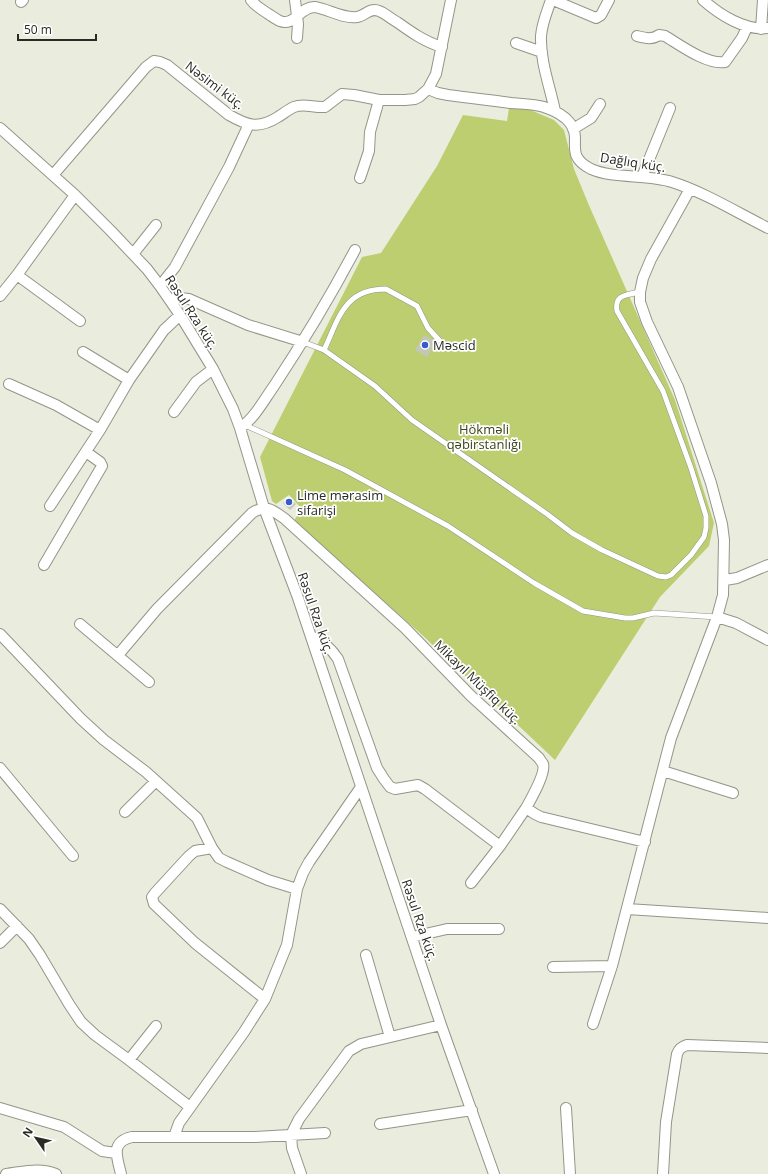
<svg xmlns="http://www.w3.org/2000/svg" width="768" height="1174" viewBox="0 0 768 1174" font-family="'Open Sans',sans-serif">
  <rect width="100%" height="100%" fill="#eaedde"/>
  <path fill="#bdce70" d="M509 108 528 109 554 120 564 130 574 169 588 203 675 400 714 523 709 546 660 597 555 760 421 634 294 521 301 508 289 495 276 504 272 501 260 457 362 257 381 253 437 166 463 115 507 121Z"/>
  <path fill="#c3c7b8" d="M424 335 436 342 427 357 415 350Z
    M289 497 296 504 290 510 283 503Z"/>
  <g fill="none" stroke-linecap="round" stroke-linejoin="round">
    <g stroke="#929687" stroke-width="6">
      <path id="service" d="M303 342 324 350 375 386 412 420 547 514 572 533 602 550 658 576 666 577 671 575 691 555 704 537 706 528V516L691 468 663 391 617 311C614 294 628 295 640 292
        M324 350C339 318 344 289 386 289L417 306 428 328 439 340
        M245 425 345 470 448 526 534 583 583 611 625 618H633L654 613 717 617"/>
    </g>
    <g stroke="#929687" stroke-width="12">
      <path id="minor" d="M251 0C256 7 263 10 270 15 273 17 277 20 280 21 294 27 301 6 315 7 328 9 343 19 357 17 365 16 370 7 379 11 385 13 391 19 397 22 411 32 425 42 442 47
        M295 0 298 24 297 38
        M551 0C547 12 542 23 541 36 540 61 550 87 555 111
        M553 0 596 18 601 15 609 0
        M703 0C720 15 745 31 768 28
        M21 2 23 0
        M761 29 763 0
        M637 36C645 38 652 40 659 35L665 36C680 45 707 65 725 62L742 38 747 27
        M516 43 542 52
        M428 89 438 93 448 95C469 98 490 100 511 103 522 104 534 104 544 107 553 110 564 115 570 123 583 140 563 155 591 169 613 179 648 174 672 182 704 192 738 213 768 228
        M0 128 75 195 111 231 147 269 160 286 180 315 213 369 233 409 240 428 264 508 297 595 441 1025 494 1174
        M573 129 591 118 600 104
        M53 175 146 67 154 61 160 62 167 65 229 115C248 126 259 129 278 117 283 114 289 109 294 107 304 103 314 108 325 107L342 94 354 95 379 100H405L415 99 419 97 428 89 436 74 451 0
        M642 177 670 108
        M360 178 369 151 370 132 379 100
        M133 254 156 225
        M17 275 80 321
        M160 286 175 267 229 167 249 124
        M0 296 17 275 75 195
        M170 300 179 298 189 299 248 325 303 342
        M83 352 129 380
        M9 384 56 405 100 430
        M174 412 196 382 213 369
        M240 428C254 419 264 400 274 386 303 342 330 297 355 250
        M50 506 100 430 129 380 164 330 180 315
        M44 565 102 466 100 462 86 452
        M725 580 737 578 768 565
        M717 617 736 623 768 640
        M80 624 149 682
        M0 634 81 719 104 740 146 772 197 818 212 848 219 858 227 862 268 880 297 889
        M311 636C323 641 331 648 338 659L377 768 384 779 390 787 395 789 418 785 425 789 500 846
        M118 655 157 609 252 513C266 504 273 510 285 519L405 628 471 696 539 758C540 760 542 762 543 764 546 773 531 799 526 808L535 814 541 817 645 842
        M0 768 73 856
        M663 771 733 793
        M125 812 156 781
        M212 848 195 851 189 856 155 893 152 897 154 904 195 943 265 999
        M471 883 500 846 526 808
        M0 909 29 939 40 955 69 1004 81 1022 95 1035 129 1060 190 1107
        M627 909 768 918
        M412 937 447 929H499
        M0 943 17 926
        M366 955 390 1037
        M553 967 612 966
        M593 1024 612 966 671 738 717 617 723 595 724 540 722 524 711 483 678 387 647 322 640 302V292L643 278 651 259 690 189
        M129 1060 156 1026
        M0 1108 64 1127 102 1151 116 1153
        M566 1108 570 1174
        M380 1124 472 1110
        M174 1137 179 1123 244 1032 265 999 287 945 297 889 303 873 309 862 361 787
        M6 1174C23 1172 40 1167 56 1174
        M121 1174C117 1157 110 1142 132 1137H255L325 1133
        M301 1174 292 1148 291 1135 299 1119 349 1051 361 1044 441 1025
        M663 1174 666 1122 677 1054C679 1049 681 1047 687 1045L768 1048"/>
    </g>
    <use href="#service" stroke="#fff" stroke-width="5"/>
    <use href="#minor" stroke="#fff" stroke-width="10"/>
  </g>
  <g fill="#395acc" stroke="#fff" stroke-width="1.5">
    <circle cx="425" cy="345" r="4"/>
    <circle cx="289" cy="502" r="4"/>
  </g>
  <g text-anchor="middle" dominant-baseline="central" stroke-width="3.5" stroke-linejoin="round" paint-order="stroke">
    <g font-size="13" fill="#282a24" stroke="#fff">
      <text transform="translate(215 85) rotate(37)">Nəsimi küç.</text>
      <text transform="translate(633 162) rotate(9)">Dağlıq küç.</text>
      <text transform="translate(192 312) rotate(57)">Rəsul Rza küç.</text>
      <text transform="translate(316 613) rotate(71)">Rəsul Rza küç.</text>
      <text transform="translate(478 682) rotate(44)">Mikayıl Müşfiq küç.</text>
      <text transform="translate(420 920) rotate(71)">Rəsul Rza küç.</text>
    </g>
    <g font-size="13" fill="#282a24" stroke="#fff" text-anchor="start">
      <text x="433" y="345">Məscid</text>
      <text x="297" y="495">Lime mərasim<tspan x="297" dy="15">sifarişi</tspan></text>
    </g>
    <g font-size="13" fill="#3c431a" stroke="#fff">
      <text x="484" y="429">Hökməli<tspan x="484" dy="15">qəbirstanlığı</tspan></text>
    </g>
  </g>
  <g transform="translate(36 1138) rotate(304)" stroke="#ffffff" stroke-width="3" paint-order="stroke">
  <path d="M0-3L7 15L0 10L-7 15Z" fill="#282a24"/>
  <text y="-6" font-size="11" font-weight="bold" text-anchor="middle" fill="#282a24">N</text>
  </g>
  <path d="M18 34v6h78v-6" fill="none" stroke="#282a24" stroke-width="2"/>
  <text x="24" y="34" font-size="12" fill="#282a24" stroke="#ffffff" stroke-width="3" paint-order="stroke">50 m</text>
</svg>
